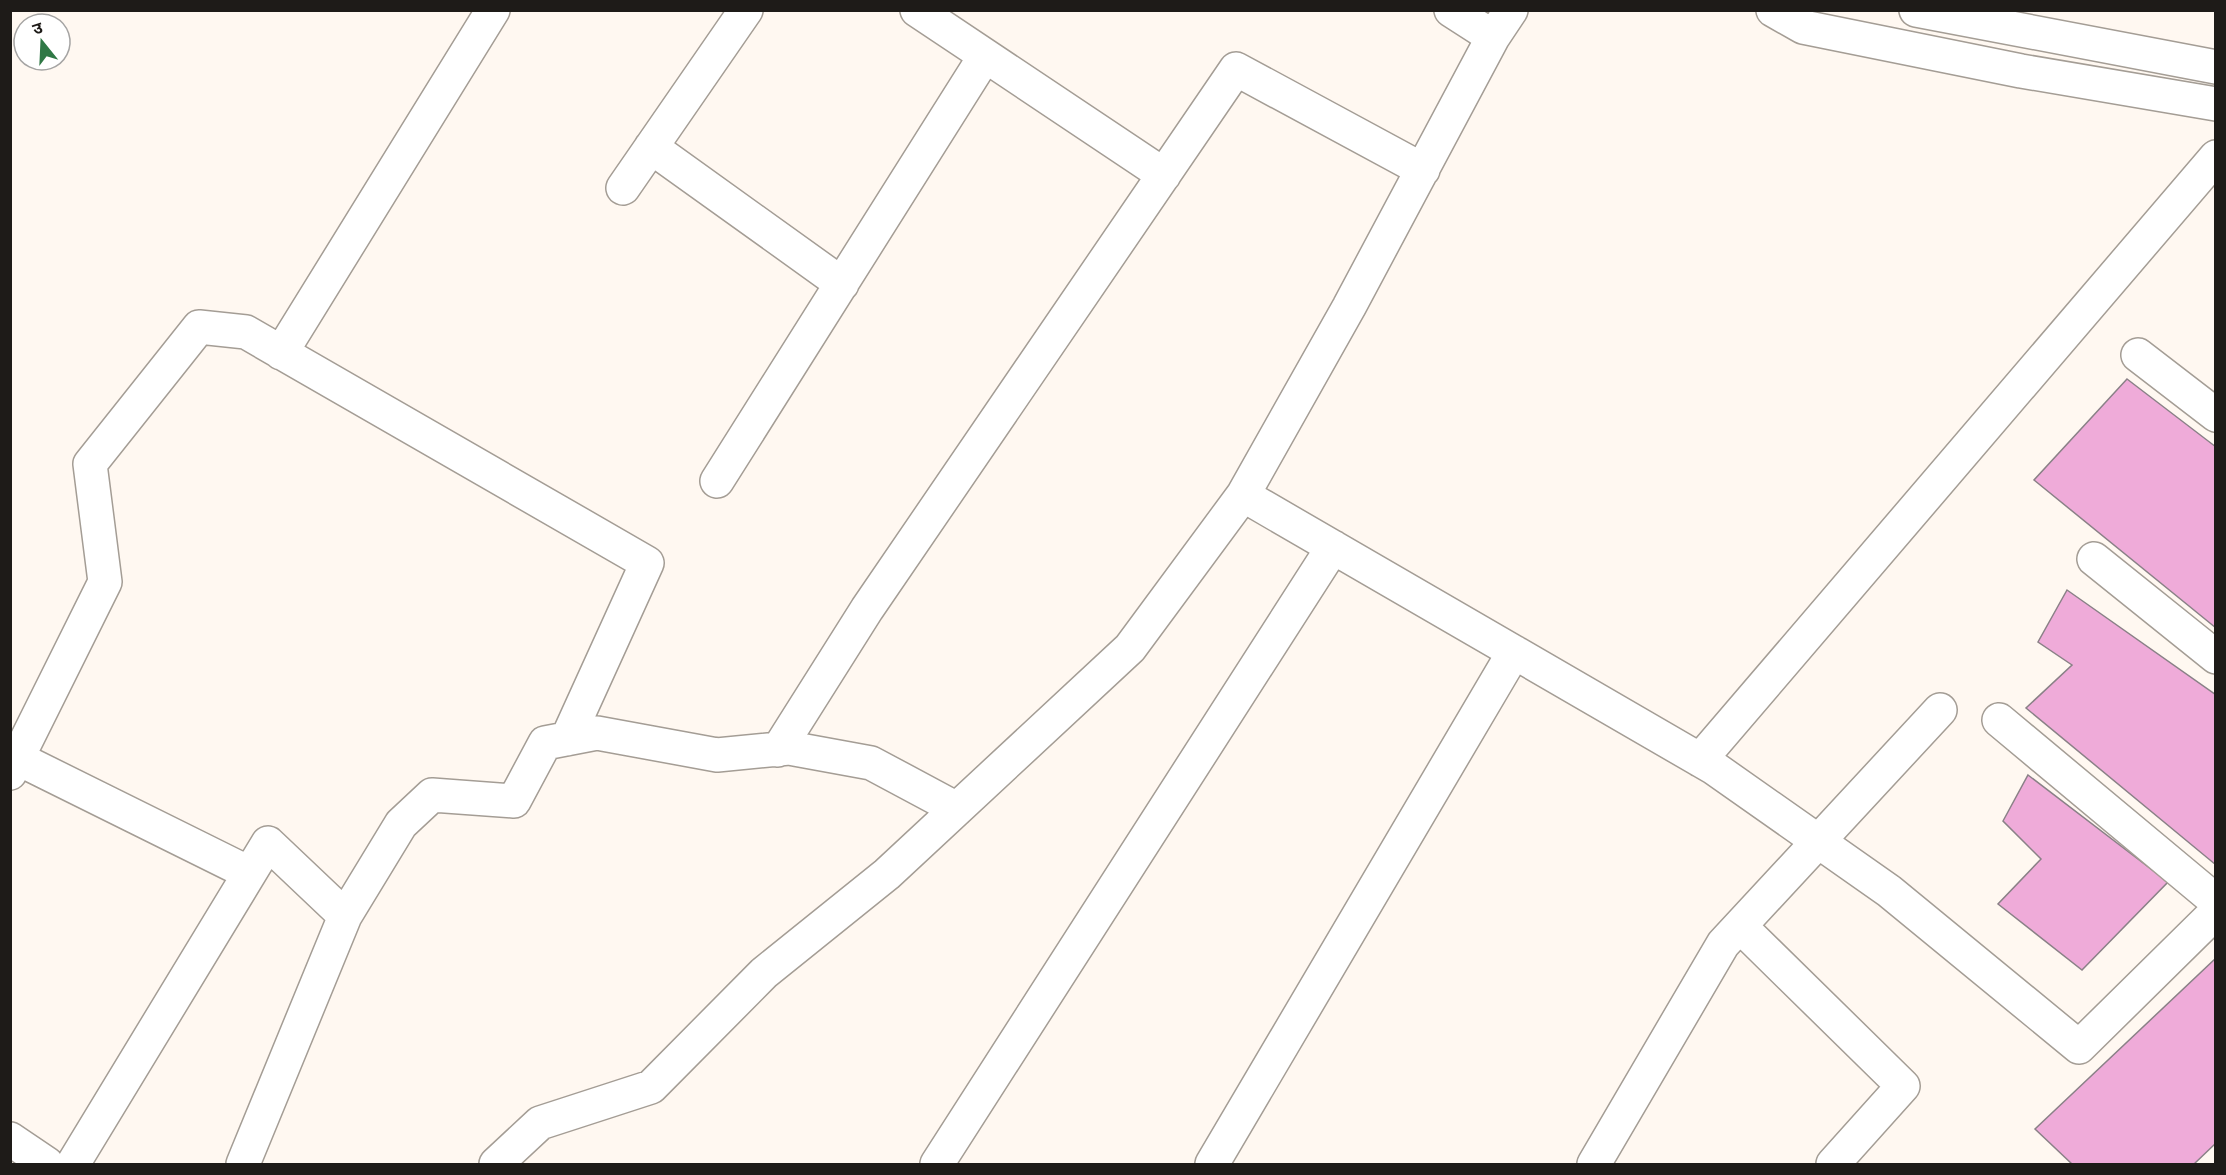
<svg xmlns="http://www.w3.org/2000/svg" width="2226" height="1175" viewBox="0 0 2226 1175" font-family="Raleway,'Noto Sans Devanagari',sans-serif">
  <rect width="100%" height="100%" fill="#fff8f1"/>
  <path fill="#efabd9" stroke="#8a8187" stroke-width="1.5" d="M2127 379 2216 447V628L2034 480Z
    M2067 590 2216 695V865L2026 708 2072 665 2038 642Z
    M2028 775 2168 882 2082 970 1998 904 2041 859 2003 821Z
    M2216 958V1143L2194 1164H2072L2035 1129Z"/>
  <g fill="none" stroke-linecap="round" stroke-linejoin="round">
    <g stroke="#a49d95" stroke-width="36">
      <path id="minor" d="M917 10 1164 175
        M1451 10 1493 37
        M1773 10 1803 27 2021 71 2216 104
        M1916 10 2216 67
        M651 147 842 284
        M623 188 746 10
        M281 353 493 10
        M2138 355 2216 415
        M717 481 985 56
        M1243 495 1714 768 1889 891 2079 1047 2216 912
        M2094 559 2216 657
        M1999 720 2216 901
        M778 750 867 609 1236 69 1423 170
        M19 759 249 873
        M1700 760 2216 157
        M10 773 105 582 90 464 199 327 246 332 647 563 567 739
        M1740 926 1903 1086 1833 1164
        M10 1139 47 1164
        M73 1164 268 843 345 916
        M243 1164 345 916 401 824 432 795 514 801 545 743 597 733 717 755 789 748 871 763 957 809
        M496 1164 540 1123 651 1087 764 973 887 874 1130 648 1243 495 1349 307 1493 37 1511 10
        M937 1164 1333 547
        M1212 1164 1514 652
        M1594 1164 1723 944 1940 710"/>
    </g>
    <use href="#minor" stroke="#fff" stroke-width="33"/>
  </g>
  <rect width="2226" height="1175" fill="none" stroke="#1e1b18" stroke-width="24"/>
  <g transform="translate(42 42) rotate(342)"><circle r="28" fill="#ffffff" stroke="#a5a4a3" stroke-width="1.5"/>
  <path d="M0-4.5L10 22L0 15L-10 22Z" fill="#2f7845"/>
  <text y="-9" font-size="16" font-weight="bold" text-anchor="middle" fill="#1e1b18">उ</text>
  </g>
</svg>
